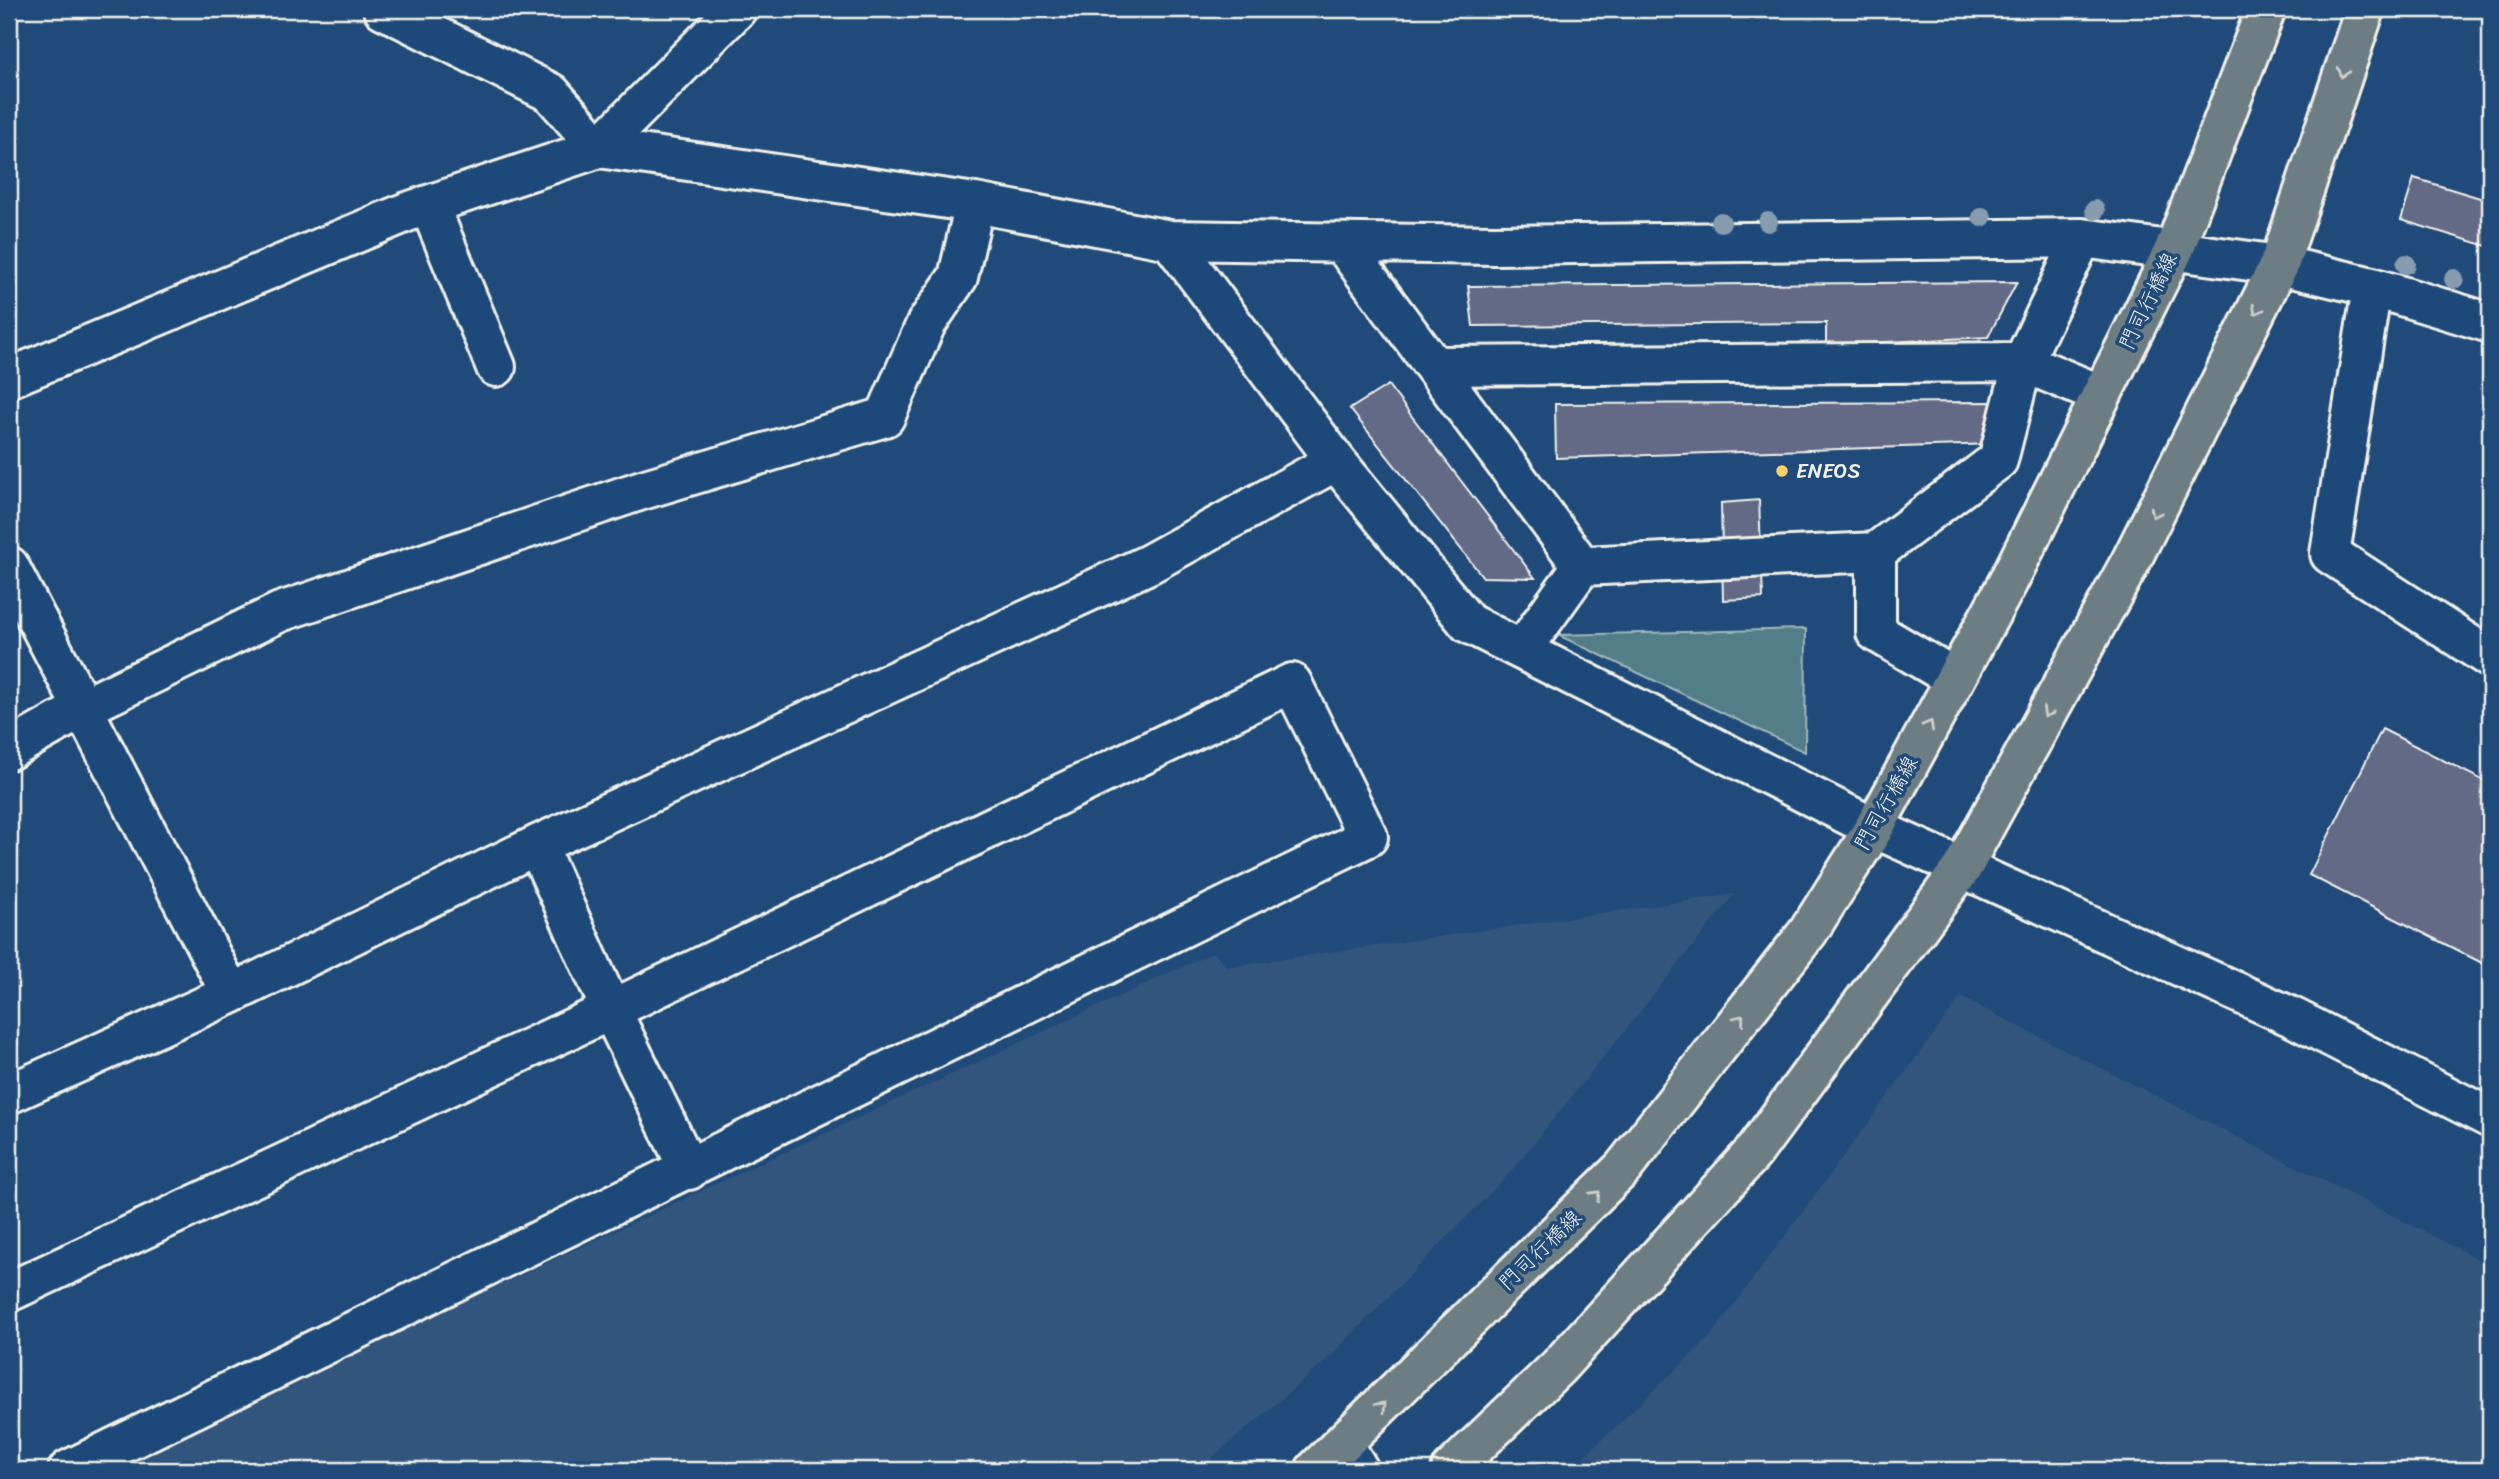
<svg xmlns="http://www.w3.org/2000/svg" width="2499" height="1479" viewBox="0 0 2499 1479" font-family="Sriracha,'Klee One',sans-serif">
  <rect width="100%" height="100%" fill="#1f4a7a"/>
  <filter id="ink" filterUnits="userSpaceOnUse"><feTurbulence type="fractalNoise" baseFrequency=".0143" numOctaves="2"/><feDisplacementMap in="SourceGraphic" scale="14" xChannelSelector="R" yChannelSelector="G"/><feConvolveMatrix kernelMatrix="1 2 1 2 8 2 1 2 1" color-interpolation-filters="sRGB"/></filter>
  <g filter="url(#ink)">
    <path fill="#33547e" d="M1735 894 1510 1173 1326 1361 1198 1470H103L1214 952 1227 967Z
      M1961 997 2490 1265V1470H1570L1710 1337Z"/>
    <path fill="#517e87" stroke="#a2b8b8" stroke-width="2" d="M1806 629 1805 752 1558 635Z"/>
    <path fill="#636b86" stroke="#f4f1e8" stroke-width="2" d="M2414 178 2490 201V247L2401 220Z
      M2017 282 1988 337 1826 345V323L1473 326 1468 286Z
      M1388 385 1535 578 1483 577 1350 409Z
      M1993 402 1994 444 1556 458 1555 404Z
      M1759 500 1763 598 1723 600 1721 503Z
      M2382 729 2490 784V967L2309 875Z"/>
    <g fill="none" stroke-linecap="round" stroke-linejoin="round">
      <g stroke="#f4f1e8" stroke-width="44">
        <path id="minor" d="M383 9 551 93 599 148 737 9
          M429 205 496 367
          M1170 240 1336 461 1468 623 1874 828 2294 1018 2490 1118
          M1342 243 1582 566 1876 552V632L1955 679
          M2372 287 2330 554 2490 658
          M1434 366 2023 362 2101 395
          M9 378 407 212 599 148 975 203 1170 240 1495 245 2082 238 2279 265 2372 287 2490 323
          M1876 552 1998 460 2023 362 2082 238
          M9 566 231 994
          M1522 650 1582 566
          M9 750 83 708 280 612 642 490 885 417 926 324 958 277 975 203
          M537 845 611 1010 689 1170
          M9 1094 231 994 537 845 1149 564 1336 461
          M9 1292 611 1010 1292 683 1368 837 68 1470
          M1344 1445 1359 1470"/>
      </g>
      <g stroke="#f4f1e8" stroke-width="44">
        <path id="major" d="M1315 1470 1623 1168 1808 932 1874 828 2008 582 2174 250 2266 9
          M1451 1470 1558 1367 1753 1153 1962 868 2131 561 2279 265 2365 9"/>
      </g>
      <use href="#minor" stroke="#1f4a7a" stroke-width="38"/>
      <use href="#major" stroke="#6d7d84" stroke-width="38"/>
    </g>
    <g fill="#879cae">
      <circle cx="2095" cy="210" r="10"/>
      <circle cx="1982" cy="217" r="10"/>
      <circle cx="1721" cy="222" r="10"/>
      <circle cx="1768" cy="222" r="10"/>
      <circle cx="2406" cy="264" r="10"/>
      <circle cx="2454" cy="279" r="10"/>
    </g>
    <defs><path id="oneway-chevron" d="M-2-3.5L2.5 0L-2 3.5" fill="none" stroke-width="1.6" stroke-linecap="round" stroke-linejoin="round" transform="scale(1.75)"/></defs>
    <g stroke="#ccceca">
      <use href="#oneway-chevron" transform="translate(2343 73) rotate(109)"/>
      <use href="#oneway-chevron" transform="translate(2257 310) rotate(117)"/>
      <use href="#oneway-chevron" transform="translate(2155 513) rotate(117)"/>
      <use href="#oneway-chevron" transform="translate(2047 713) rotate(119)"/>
      <use href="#oneway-chevron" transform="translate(1929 725) rotate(-61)"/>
      <use href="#oneway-chevron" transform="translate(1740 1019) rotate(-52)"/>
      <use href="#oneway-chevron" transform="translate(1596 1195) rotate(-44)"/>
      <use href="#oneway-chevron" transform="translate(1382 1406) rotate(-46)"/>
    </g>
  </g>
  <circle fill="#ffd166" stroke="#1f4a7a" stroke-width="2.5" cx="1782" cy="471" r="7"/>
  <g text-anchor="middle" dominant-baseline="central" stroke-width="7" stroke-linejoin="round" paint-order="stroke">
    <g font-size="21" fill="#f4f1e8" stroke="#1f4a7a">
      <text transform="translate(2148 301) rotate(-64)">門司行橋線</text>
      <text transform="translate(1886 803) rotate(-60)">門司行橋線</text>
      <text transform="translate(1540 1250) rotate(-44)">門司行橋線</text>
    </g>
    <g font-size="21" fill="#f4f1e8" stroke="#1f4a7a" text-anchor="start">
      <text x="1796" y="471">ENEOS</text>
    </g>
  </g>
  <rect width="2499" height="1479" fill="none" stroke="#1f4a7a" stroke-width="35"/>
  <rect x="18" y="18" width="2464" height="1444" fill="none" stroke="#f4f1e8" stroke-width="2.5" filter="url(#ink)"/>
</svg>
